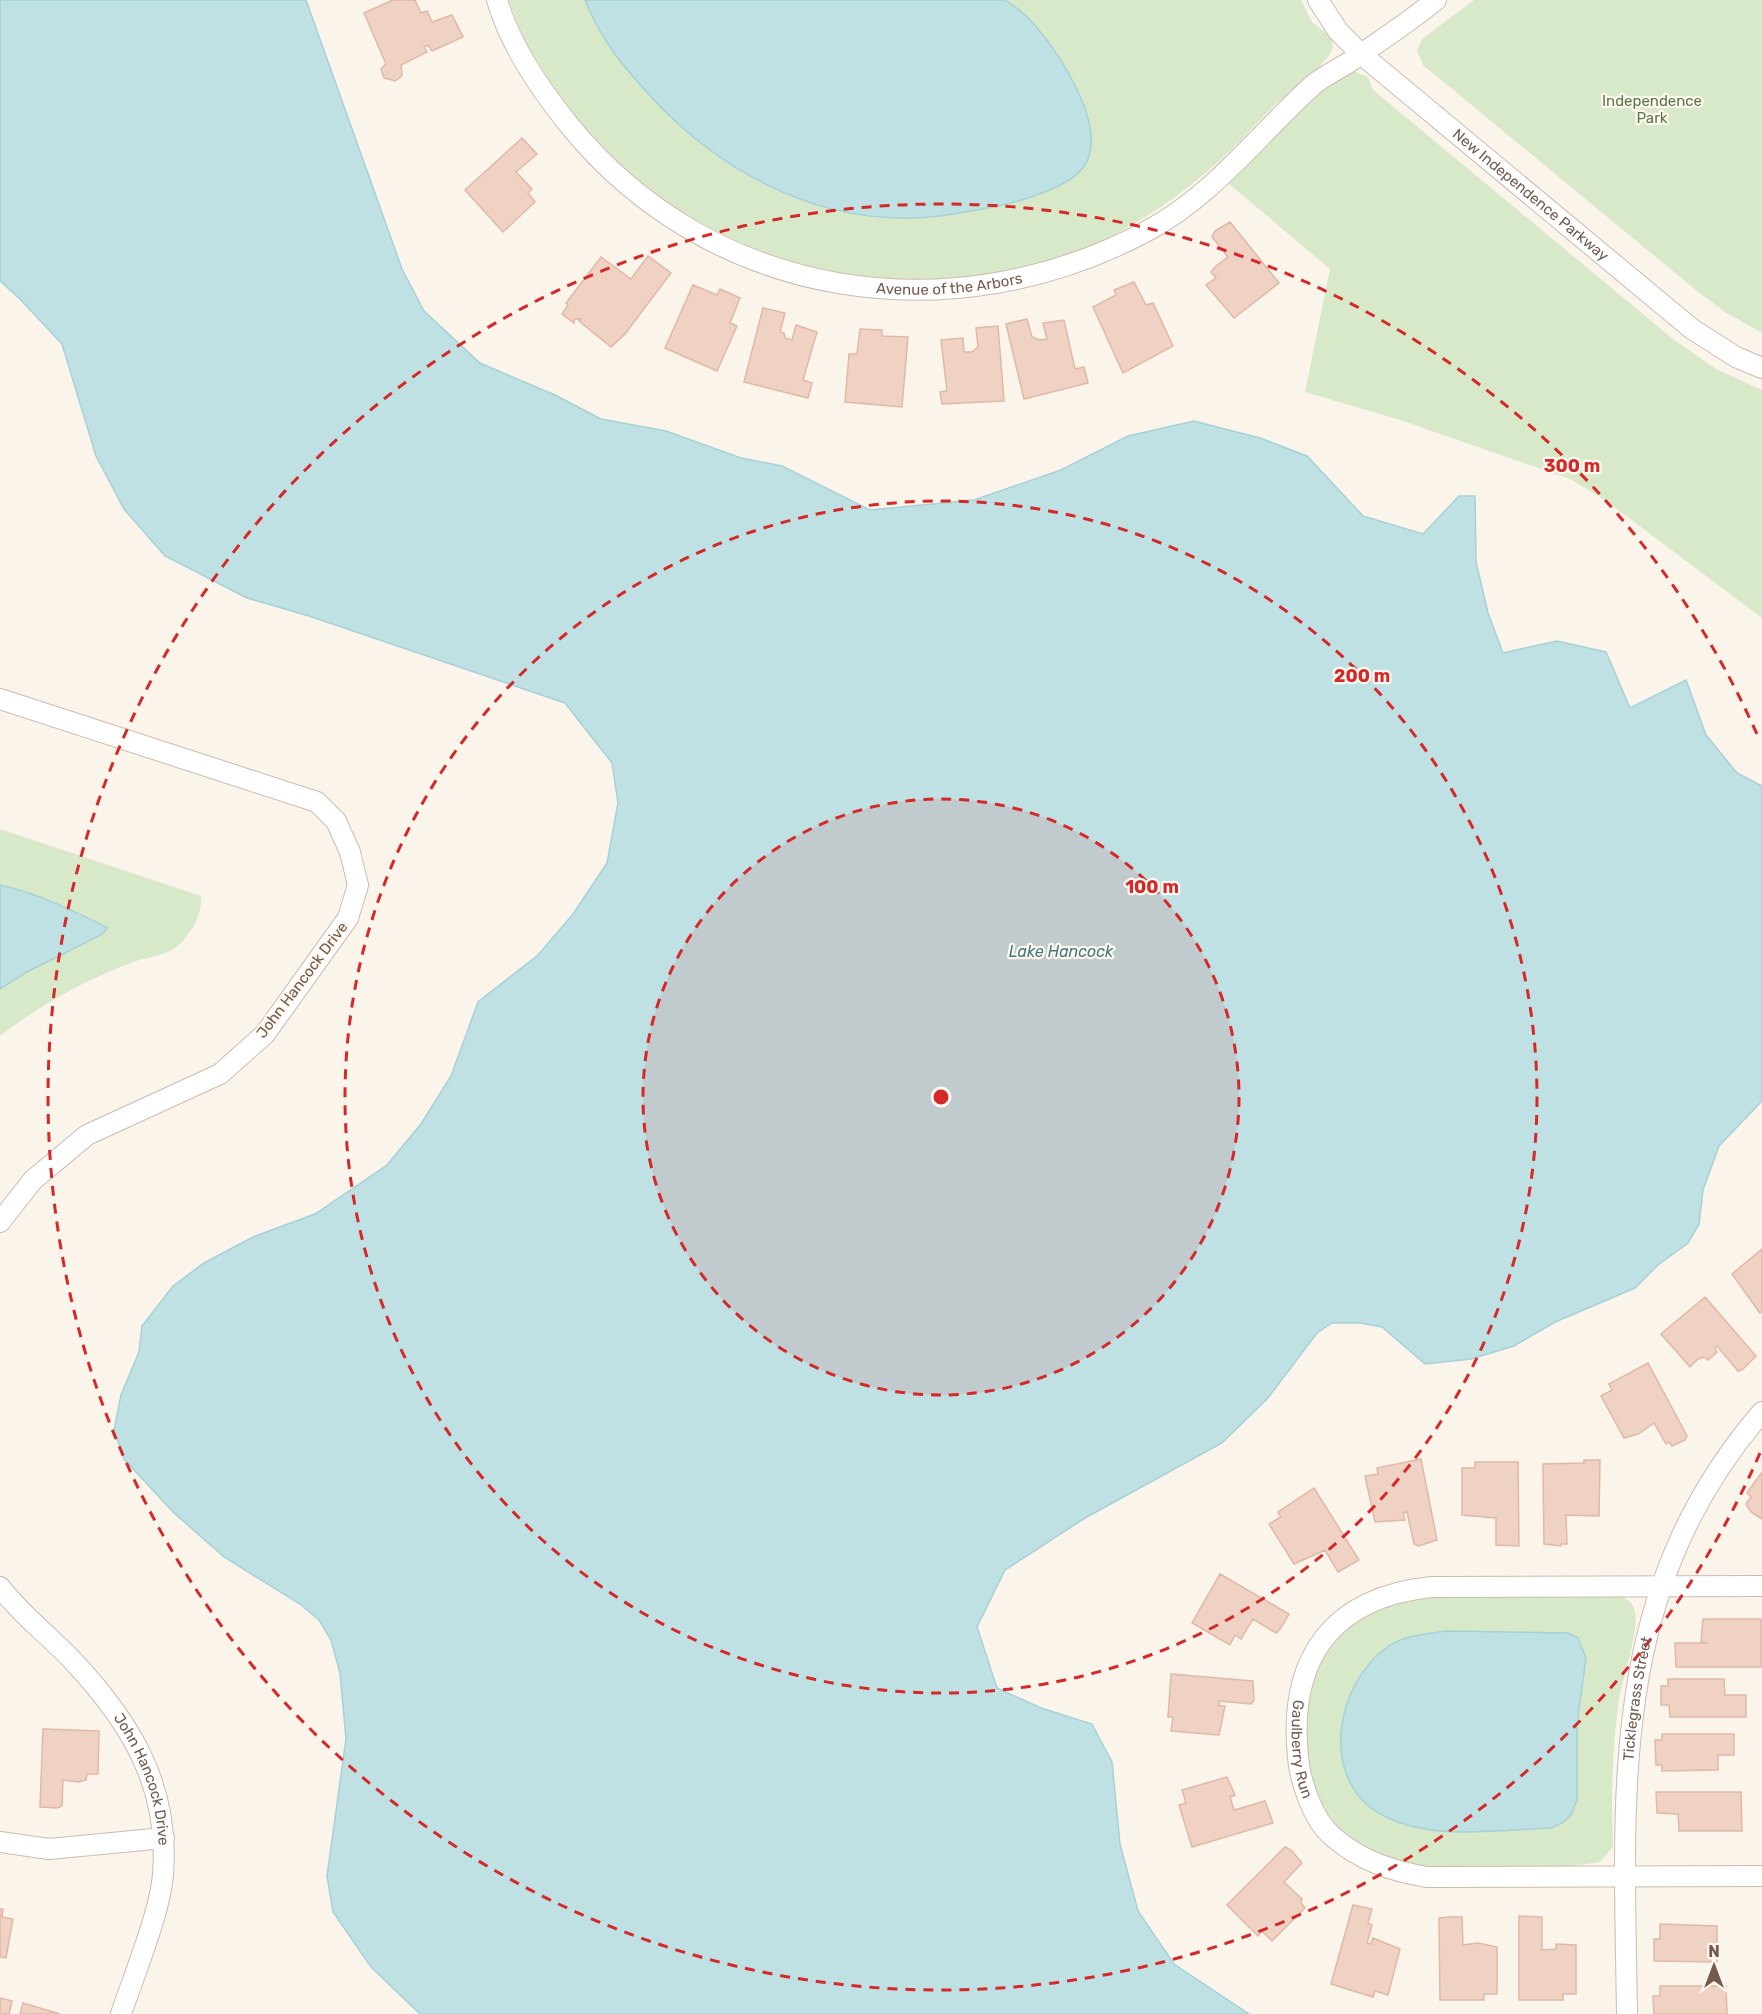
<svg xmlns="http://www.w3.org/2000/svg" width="1762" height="2014" viewBox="0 0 1762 2014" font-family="Rubik,sans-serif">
  <rect width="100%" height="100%" fill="#fbf4ea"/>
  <path fill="#d8e9c9" d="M509 0H1301L1312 22 1330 36C1331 39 1333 43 1333 46 1332 62 1284 96 1272 108 1258 121 1246 136 1232 149 1186 193 1132 231 1072 253 893 318 695 264 576 116 549 82 522 42 509 0Z
    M1474 0H1762V333L1725 312 1697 291 1423 65 1417 51 1422 39Z
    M1353 71 1368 77 1373 90 1384 99 1673 339 1716 369 1762 390V618L1605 500 1570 479 1400 420 1305 392 1330 269 1228 183 1310 100Z
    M0 829 201 896C203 915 188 940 172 950 159 957 141 958 128 964 81 982 39 1006 0 1036Z
    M1616 1594C1624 1597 1634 1602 1635 1612 1639 1632 1623 1676 1619 1699 1612 1748 1611 1797 1613 1847L1600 1862 1574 1866C1519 1865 1434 1875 1384 1858 1309 1832 1289 1741 1315 1675 1318 1667 1321 1657 1326 1650 1345 1622 1373 1609 1403 1597Z"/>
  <path fill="#bfe1e4" stroke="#a6d1d6" stroke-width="1.5" d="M0 0H306L402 269 424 311 480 363 555 395 601 419 666 431 741 458 782 466 870 510 974 500 1061 470 1128 436 1194 421 1260 438 1307 456 1363 516 1423 534 1459 496H1475L1476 562 1488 613 1503 653 1557 641 1606 652 1630 708 1686 680 1706 735 1737 773 1762 786V1101L1719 1146 1703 1190 1699 1224 1688 1243 1658 1265 1635 1288 1555 1322 1514 1346 1471 1359 1425 1364 1382 1327 1360 1323H1332L1317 1333 1268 1398 1222 1443 1085 1518 1005 1570 977 1627 997 1688 1041 1708 1092 1724 1112 1762 1120 1844 1138 1911 1174 1964 1249 2014H420L371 1967 333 1912 327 1876 346 1739 340 1673 331 1640 319 1620 300 1604 224 1557 173 1512 124 1459 114 1430 121 1395 139 1352 142 1326 173 1286 204 1263 253 1237 315 1214 387 1165 421 1124 451 1076 478 1002 538 955 573 914 607 863 618 803 612 763 565 703 309 616 247 598 165 556 124 509 96 456 62 344 20 299 0 281Z
    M585 0H1005C1014 6 1023 12 1030 20 1057 48 1113 132 1082 169 1065 190 1009 205 982 209 956 214 928 219 901 218 805 217 718 168 654 100 624 68 601 40 585 0Z
    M0 885C37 893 74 911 108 928L101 935 25 973 0 989Z
    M1446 1631 1568 1633 1578 1638 1586 1658 1577 1724V1800L1571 1815 1564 1822 1551 1828C1496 1830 1434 1841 1384 1816 1317 1782 1335 1682 1389 1646 1405 1635 1427 1634 1446 1631Z"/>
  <path fill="#efd2c3" stroke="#e1b8a5" stroke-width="1.5" d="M393 0H415L421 13 427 11 432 22 452 15 463 37 432 51 428 45 424 47 427 52 401 65 402 76 395 81 384 78 381 69 386 64 364 13Z
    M522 138 537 154 516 172 532 189 528 193 535 202 503 232 465 190Z
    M1230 222 1279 283 1234 318 1206 285 1216 278 1211 272 1216 266 1228 257 1212 237 1215 231Z
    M648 256 671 273 625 334 611 347 579 321 581 319H574V323L562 314 568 305 566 303 601 257 631 279Z
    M1134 282 1146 305 1153 303 1173 346 1123 373 1093 307 1116 295 1114 290Z
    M693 285 717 295 720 289 740 298 730 323 737 326 717 371 665 348Z
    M763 308 785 313 780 332 784 333 785 338 792 340 796 325 817 332 803 380 812 383 808 398 744 382Z
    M1027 319 1032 337 1039 340 1047 339 1043 323 1064 320 1075 369 1084 367 1088 383 1024 399 1006 324Z
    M998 326 1004 401 942 404 940 392 947 391 941 340 963 338 964 352H972L978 347 976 328Z
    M860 329 882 330V336L908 337 902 407 845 402 849 354H857Z
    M1762 1249V1311L1760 1313 1732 1274Z
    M1705 1297 1756 1356 1743 1369 1738 1371 1717 1346 1715 1348 1717 1352 1708 1360 1704 1357 1698 1359 1690 1367 1661 1334Z
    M1648 1363 1687 1436 1685 1440 1672 1446 1669 1442 1666 1444 1654 1423 1638 1434 1624 1438 1601 1396 1612 1390 1609 1384Z
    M1421 1459 1437 1540 1419 1546 1414 1544 1407 1512 1403 1513 1405 1520 1375 1522 1365 1476 1378 1474 1377 1468Z
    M1584 1460H1600L1599 1516 1566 1515 1567 1544H1561V1546L1544 1544 1543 1464 1584 1463Z
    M1475 1462H1518L1519 1546 1496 1545V1518L1462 1515V1468H1475Z
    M1762 1472V1519L1751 1512 1746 1504 1751 1497 1747 1493Z
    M1314 1488 1359 1560 1338 1572 1325 1550 1294 1564 1269 1524 1281 1517 1278 1512Z
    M1220 1574 1289 1614 1281 1628 1276 1633 1253 1619 1241 1639 1235 1635 1230 1645 1192 1623Z
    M1703 1619H1761V1667H1676L1675 1643H1708L1701 1642Z
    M1171 1674 1253 1681 1254 1700 1251 1704 1219 1701V1706H1225L1219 1735 1171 1731 1173 1717H1168Z
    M1668 1679H1724L1725 1695H1746V1717H1670L1669 1705H1661V1686H1668Z
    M43 1729 99 1731 98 1774H87L86 1780 79 1782 63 1780 62 1806 57 1808 40 1807Z
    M1662 1734H1734V1755H1718V1770L1662 1771V1765H1656L1655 1740H1662Z
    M1227 1777 1235 1795 1230 1797 1234 1810 1265 1801 1273 1823 1192 1847 1179 1805 1186 1803 1182 1790Z
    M1656 1792H1741L1742 1831H1679L1678 1814 1657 1813Z
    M1285 1847 1291 1850 1302 1863 1284 1882 1302 1899 1301 1903 1305 1908 1272 1941 1262 1931 1258 1936 1227 1905Z
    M1353 1905 1372 1909 1368 1923 1372 1925 1367 1943 1371 1944 1373 1938 1400 1949 1388 1995 1375 1991 1373 1997 1331 1984Z
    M0 1909H3L2 1917 13 1919 6 1958 0 1957Z
    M1519 1916 1542 1917V1950L1556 1949V1944L1576 1945V1994H1563V2000H1519Z
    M1449 1917H1462L1463 1945 1478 1943 1497 1947V1994H1484V2000H1440L1439 1918Z
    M1660 1924 1717 1926V1962L1654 1961V1939H1660Z
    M1660 1986H1726L1727 2014H1654L1653 1996H1660Z
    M0 1998 12 2001 9 2014H0Z
    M23 2003 60 2014H20Z"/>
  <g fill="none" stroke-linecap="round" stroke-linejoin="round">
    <g stroke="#cdbbb0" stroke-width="22">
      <g id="minor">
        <path id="s1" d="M497 0C510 45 540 89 569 125 711 300 951 336 1147 231 1213 196 1258 135 1312 86 1323 76 1339 69 1351 61 1380 41 1409 22 1436 0"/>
        <path id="s2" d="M1318 0 1338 31 1361 54 1692 329 1736 357 1762 368"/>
        <path d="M0 699 317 802 336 821 350 852 358 885 348 918 265 1034 220 1074 87 1135 33 1180 0 1222"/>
        <path id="s3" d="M1762 1586 1432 1587C1332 1597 1288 1658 1298 1757 1300 1781 1313 1820 1332 1836 1359 1860 1391 1871 1427 1877L1762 1876"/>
        <path id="s4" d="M0 1587C24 1618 49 1635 74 1662 131 1723 170 1787 163 1874 160 1913 134 1975 121 2014"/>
        <path d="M0 1842 49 1849 164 1838"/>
        <path id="s5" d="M1627 2014C1624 1793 1607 1592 1762 1412"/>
      </g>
    </g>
    <use href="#minor" stroke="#fff" stroke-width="20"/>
  </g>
  <circle cx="941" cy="1097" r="298" fill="#d62828" fill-opacity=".12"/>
  <g fill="none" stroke="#d62828" stroke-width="3" stroke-dasharray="10 8">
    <circle cx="941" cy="1097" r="298"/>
    <circle cx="941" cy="1097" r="596"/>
    <path d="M1760 1453A893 893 0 1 1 1760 741"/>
  </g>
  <g text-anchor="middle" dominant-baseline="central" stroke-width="4.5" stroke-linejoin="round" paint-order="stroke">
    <g font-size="15" fill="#597a47" stroke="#fef8f0">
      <text x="1652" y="101">Independence<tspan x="1652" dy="17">Park</tspan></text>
    </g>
    <g font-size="15" fill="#755a4e" stroke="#fef8f0">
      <text stroke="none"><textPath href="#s2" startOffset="290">New Independence Parkway</textPath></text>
      <text stroke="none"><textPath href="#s1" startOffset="576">Avenue of the Arbors</textPath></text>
      <text transform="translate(302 980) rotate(-53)">John Hancock Drive</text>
      <text stroke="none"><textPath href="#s5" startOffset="316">Ticklegrass Street</textPath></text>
      <text stroke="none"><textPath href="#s3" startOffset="570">Gaulberry Run</textPath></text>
      <text stroke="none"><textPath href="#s4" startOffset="244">John Hancock Drive</textPath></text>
    </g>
    <g font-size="16" font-style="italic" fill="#467a7f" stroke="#fef8f0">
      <text x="1061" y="951">Lake Hancock</text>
    </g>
  </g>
  <circle cx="941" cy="1097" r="9" fill="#d62828" stroke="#fef8f0" stroke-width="3"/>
  <g font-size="18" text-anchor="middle" font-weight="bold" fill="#d62828" stroke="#fef8f0" stroke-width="4.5" stroke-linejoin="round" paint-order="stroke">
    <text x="1572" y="472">300 m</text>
    <text x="1362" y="682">200 m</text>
    <text x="1152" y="893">100 m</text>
  </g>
  <g transform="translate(1714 1966)" stroke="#fef8f0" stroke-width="4.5" paint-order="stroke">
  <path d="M0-4.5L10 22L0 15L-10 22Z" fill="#755a4e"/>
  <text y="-9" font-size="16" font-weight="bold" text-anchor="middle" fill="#755a4e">N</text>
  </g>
</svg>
